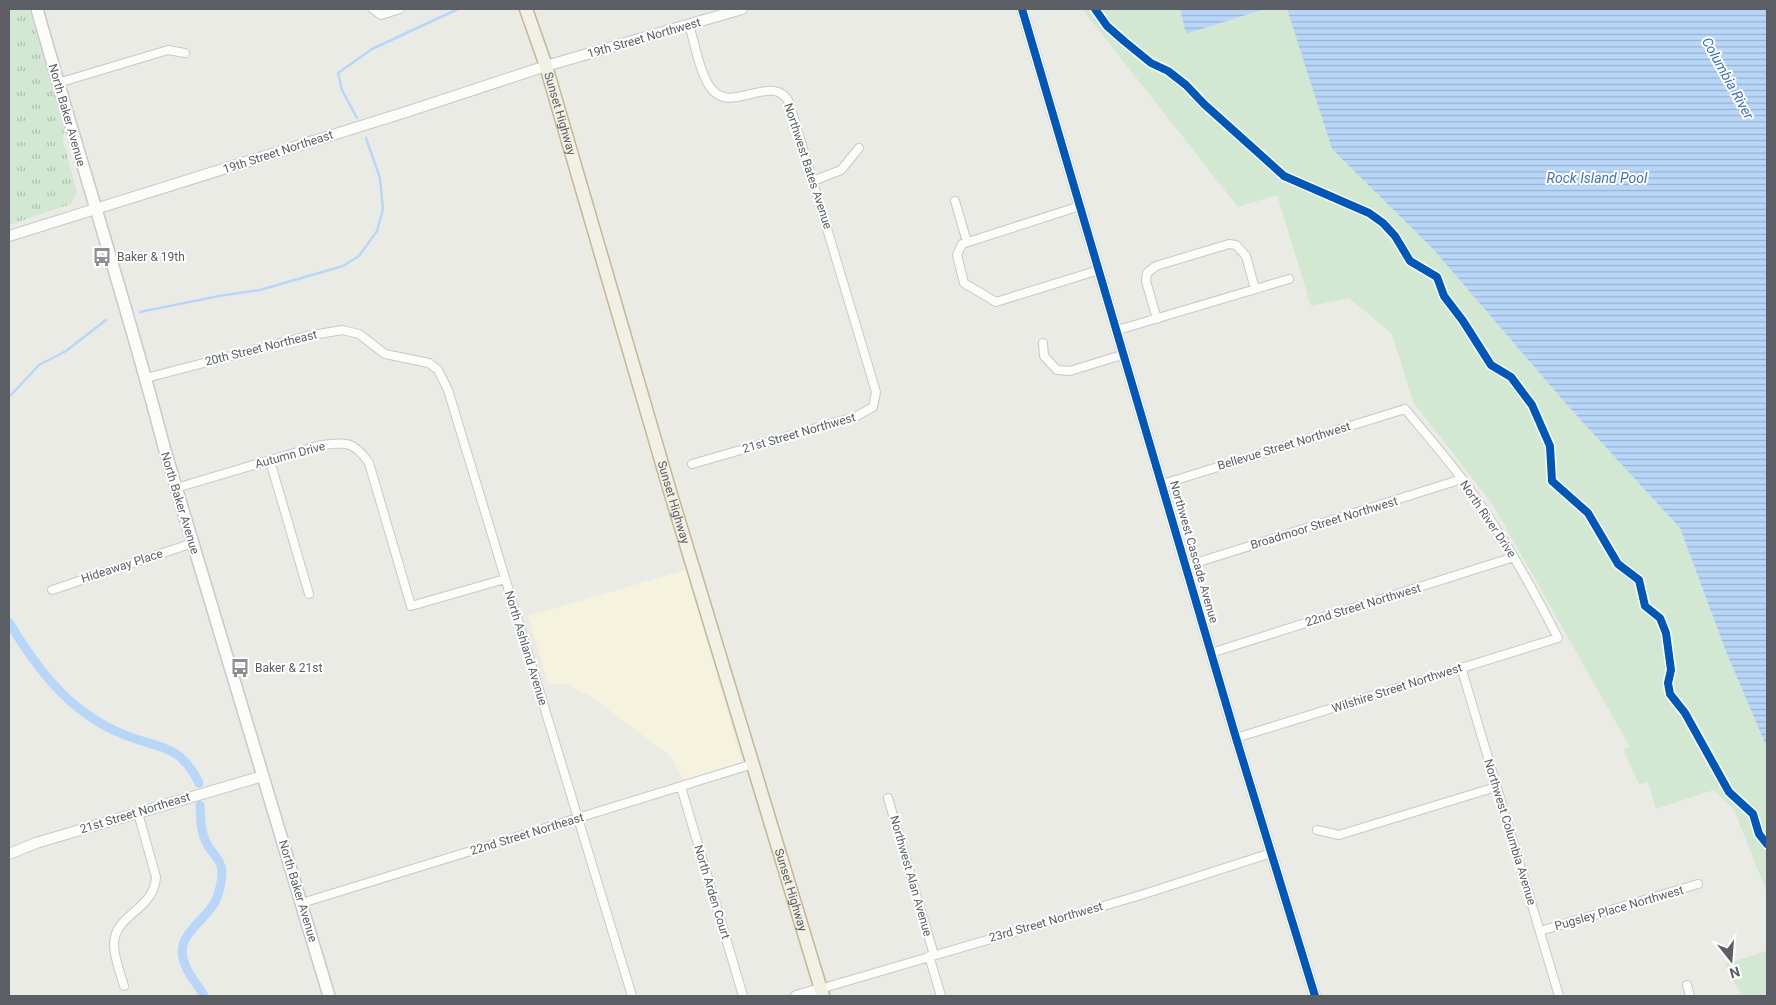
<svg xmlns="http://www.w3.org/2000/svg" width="1776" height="1005" viewBox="0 0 1776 1005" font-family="Roboto,sans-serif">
  <defs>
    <pattern id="grass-tufts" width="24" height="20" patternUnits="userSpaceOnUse" patternTransform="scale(1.25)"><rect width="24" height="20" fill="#d3e8d3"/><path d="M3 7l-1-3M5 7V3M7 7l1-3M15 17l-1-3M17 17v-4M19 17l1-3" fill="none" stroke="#aebfaf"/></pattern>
    <pattern id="water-rules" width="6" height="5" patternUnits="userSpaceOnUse" patternTransform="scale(1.25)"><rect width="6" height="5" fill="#b8d7f8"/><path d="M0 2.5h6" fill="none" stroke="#99b2cc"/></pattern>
  </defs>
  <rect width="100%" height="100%" fill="#ebebe6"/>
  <path fill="#f5f2de" d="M686 570 742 762 684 780 670 756 590 696 564 684H548L528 616Z"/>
  <path fill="url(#grass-tufts)" d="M9 9H29L64 127 63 140 77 192 71 204 9 225Z"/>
  <path fill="#d3e8d3" d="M1082 9H1180L1186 34 1265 9H1287L1333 149 1433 249 1567 405 1680 528 1725 649 1767 748V893L1734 810 1714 790 1656 809 1648 782 1639 784 1623 749 1630 747 1493 505 1413 402 1392 334 1349 298 1311 306 1277 195 1238 207Z
    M1767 951V996H1742L1725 964Z"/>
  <path fill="url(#water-rules)" d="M1180 9H1265L1186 34Z
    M1287 9H1767V748L1725 649 1680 528 1567 405 1433 249 1332 149Z"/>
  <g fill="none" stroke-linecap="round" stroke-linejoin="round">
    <path stroke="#b8d7f8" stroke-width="2.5" d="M357 118 342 90 338 73 372 49 458 9
      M140 312 219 296 260 290 343 266 359 256 377 231 383 209 380 178 366 138
      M9 397 39 365 66 351 106 320"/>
    <path stroke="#b8d7f8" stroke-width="9" d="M9 622C29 656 55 693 88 715 99 723 112 730 125 735 160 749 180 744 199 783
      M200 805C201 819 200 830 206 842 211 853 222 860 222 872 222 881 219 894 215 902 204 923 171 936 186 967 190 977 199 986 204 996"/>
    <g stroke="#c8c8c6" stroke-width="10">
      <path id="minor" d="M373 9 381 15 400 9
        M689 25C695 44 699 70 710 87 730 117 772 71 789 102L876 392 873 407 855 417 692 464
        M58 83 168 50 185 53
        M813 181 841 170 859 148
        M955 201 967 242
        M1080 206 962 244 957 255 964 283 996 302 1099 270
        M1157 319 1146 281 1147 273 1156 266 1229 244 1236 245 1246 256 1255 289
        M1118 330 1289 279
        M1043 343 1044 356 1057 370 1070 371 1125 354
        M146 378 307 336 342 330 359 334 385 354 429 363 438 370 448 390 632 996
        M270 461 309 594
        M1163 484 1405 409C1425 433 1445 456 1463 480 1500 530 1530 583 1558 638L1236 738
        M176 488 321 445C346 442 354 441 369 463L411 606 505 579
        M1186 566 1462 479
        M52 590 193 543
        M1211 653 1514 557
        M1461 667 1559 996
        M681 787 743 996
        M888 798 934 955
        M1317 830 1339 835 1496 787
        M302 903 753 764
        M1540 931 1698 884
        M929 956 941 996
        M1687 985 1690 996
        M124 986C120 972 114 958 114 944 115 913 154 911 156 877L138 813
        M820 989 1141 895 1271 853"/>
    </g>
    <g stroke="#c8c8c6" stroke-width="12">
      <path id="tertiary" d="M1022 9 1236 738 1315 996
        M9 236 406 112 546 66 742 9
        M9 854 36 843 263 776
        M796 996 820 989"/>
    </g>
    <g stroke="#c8c9c8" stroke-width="14">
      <path id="secondary" d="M37 9C78 155 126 300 164 447L329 996"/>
    </g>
    <g stroke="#c3b892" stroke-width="15">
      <g id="trunk">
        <path id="s1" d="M526 9 546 66 672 498 823 996"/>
      </g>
    </g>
    <use href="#minor" stroke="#fcfcfb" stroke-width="8"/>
    <use href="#tertiary" stroke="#fcfcfb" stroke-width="10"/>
    <use href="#secondary" stroke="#fcfcfb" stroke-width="11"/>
    <use href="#trunk" stroke="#f0f0e4" stroke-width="12"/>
    <g stroke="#fff" stroke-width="11">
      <path id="cycleway" d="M1022 9 1236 738 1315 996
        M1095 9 1107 26 1124 41 1151 63 1168 71 1186 85 1204 104 1284 176 1369 213 1383 223 1395 236 1410 261 1437 277 1444 296 1463 321 1491 365 1511 377 1532 405 1550 446 1552 481 1588 513 1618 564 1639 580 1645 606 1660 618 1666 633 1671 670 1668 683 1670 694 1685 713 1729 792 1753 814 1759 834 1767 844"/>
    </g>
    <use href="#cycleway" stroke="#0057b8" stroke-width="8"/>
  </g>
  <defs>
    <g id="bus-bare" transform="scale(1.5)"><path d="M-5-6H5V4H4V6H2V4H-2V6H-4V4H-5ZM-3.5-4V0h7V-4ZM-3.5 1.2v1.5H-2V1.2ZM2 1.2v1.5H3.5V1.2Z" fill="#8d8f92" stroke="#fff" stroke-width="2.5" paint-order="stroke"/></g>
  </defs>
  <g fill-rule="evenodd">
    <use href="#bus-bare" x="102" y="257"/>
    <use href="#bus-bare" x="240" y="668"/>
  </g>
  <g text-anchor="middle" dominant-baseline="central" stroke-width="4" stroke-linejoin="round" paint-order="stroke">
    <g font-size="12" fill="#5b5e64" stroke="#fff">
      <text transform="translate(644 38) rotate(-16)">19th Street Northwest</text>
      <text stroke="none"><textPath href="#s1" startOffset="110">Sunset Highway</textPath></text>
      <text transform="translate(67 115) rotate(74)">North Baker Avenue</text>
      <text transform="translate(278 152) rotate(-18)">19th Street Northeast</text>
      <text transform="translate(808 166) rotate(72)">Northwest Bates Avenue</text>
      <text transform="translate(261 348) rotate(-14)">20th Street Northeast</text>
      <text transform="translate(799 433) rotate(-16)">21st Street Northwest</text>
      <text transform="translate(1284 446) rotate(-17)">Bellevue Street Northwest</text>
      <text transform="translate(290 455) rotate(-15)">Autumn Drive</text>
      <text stroke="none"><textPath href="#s1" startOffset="515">Sunset Highway</textPath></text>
      <text transform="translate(180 503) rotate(73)">North Baker Avenue</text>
      <text transform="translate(1488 519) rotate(56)">North River Drive</text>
      <text transform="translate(1324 523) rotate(-17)">Broadmoor Street Northwest</text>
      <text transform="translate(1194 552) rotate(74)">Northwest Cascade Avenue</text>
      <text transform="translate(122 566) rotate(-18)">Hideaway Place</text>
      <text transform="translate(1363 605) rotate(-17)">22nd Street Northwest</text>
      <text transform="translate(526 648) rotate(73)">North Ashland Avenue</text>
      <text transform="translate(1397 688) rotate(-18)">Wilshire Street Northwest</text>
      <text transform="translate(135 813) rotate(-17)">21st Street Northeast</text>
      <text transform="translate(1510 832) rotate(73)">Northwest Columbia Avenue</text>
      <text transform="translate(527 834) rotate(-17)">22nd Street Northeast</text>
      <text transform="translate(911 876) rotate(74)">Northwest Alan Avenue</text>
      <text stroke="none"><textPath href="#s1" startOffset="920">Sunset Highway</textPath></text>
      <text transform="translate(298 891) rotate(73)">North Baker Avenue</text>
      <text transform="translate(712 892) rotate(73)">North Arden Court</text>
      <text transform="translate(1619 908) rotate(-16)">Pugsley Place Northwest</text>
      <text transform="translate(1046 922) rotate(-16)">23rd Street Northwest</text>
    </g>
    <g font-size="12" fill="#5b5e64" stroke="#fff" text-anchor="start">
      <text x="117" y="257">Baker &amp; 19th</text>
      <text x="255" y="668">Baker &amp; 21st</text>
    </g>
    <g font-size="14" font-style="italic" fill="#4173bb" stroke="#fff">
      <text transform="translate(1728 78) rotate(61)">Columbia River</text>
      <text x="1597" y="178">Rock Island Pool</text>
    </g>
  </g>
  <rect width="1776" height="1005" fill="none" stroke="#5b5e64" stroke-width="20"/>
  <g transform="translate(1731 960) rotate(163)" stroke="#ffffff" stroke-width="4" paint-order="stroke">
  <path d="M0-4L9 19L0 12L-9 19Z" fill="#5b5e64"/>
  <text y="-8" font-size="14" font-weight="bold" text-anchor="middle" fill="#5b5e64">N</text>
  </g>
</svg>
